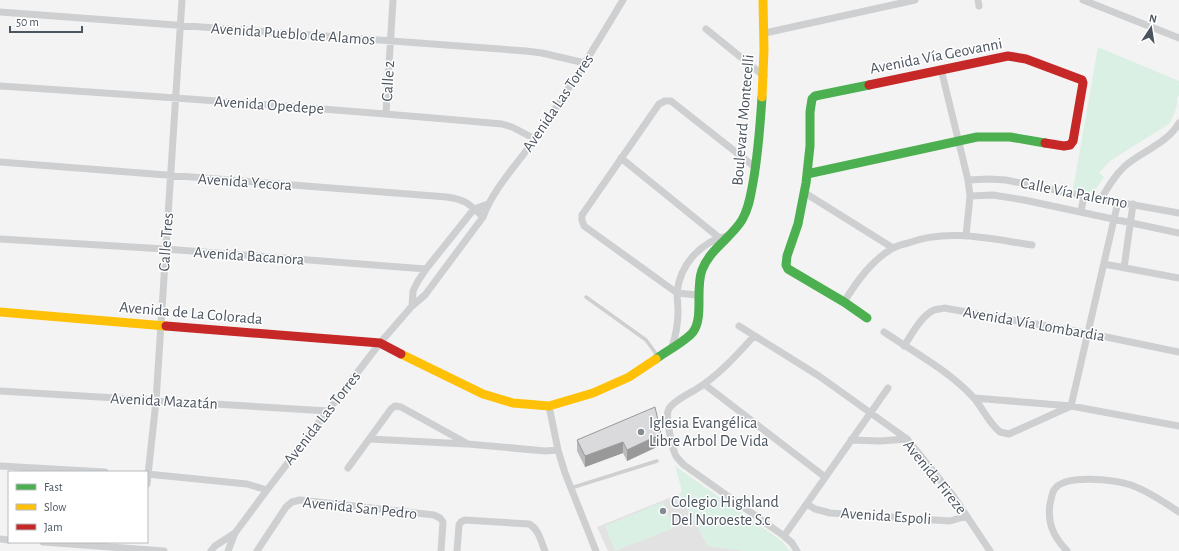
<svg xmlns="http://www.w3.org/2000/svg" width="1179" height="551" viewBox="0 0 1179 551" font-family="'Alegreya Sans',sans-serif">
  <rect width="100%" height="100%" fill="#f4f3f3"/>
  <path fill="#e2e2e3" d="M679 494 708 546 747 551H608L597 527Z"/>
  <path fill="#daf0e4" d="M1098 47 1179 81V96L1177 97V104L1175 112 1169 124 1110 161 1099 173 1104 177 1093 193 1073 189Z
    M675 466 782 541 790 551H747L708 546 679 494 682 491Z
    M663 502 674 528 615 551 605 526Z"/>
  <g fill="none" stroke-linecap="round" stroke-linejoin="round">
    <path stroke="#cdcfd1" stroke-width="3.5" d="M586 297 646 340 657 355
      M571 488 657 461"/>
    <path stroke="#cdcfd1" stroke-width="7" d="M978 0 979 6
      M1083 0 1179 38
      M0 12 526 51 542 53 585 63
      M706 29 764 76
      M765 33 915 0
      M941 69 968 180 970 196 966 236
      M0 86C168 97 335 109 502 124L512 127 535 139
      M386 113 393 0
      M621 158 722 240
      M0 162 447 197C467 200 469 204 483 217
      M968 180 989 179 1006 180 1084 196 1179 213
      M805 193 893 248
      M970 196 993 195 1024 200 1179 233
      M1101 199C1108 187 1115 175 1125 166 1142 151 1167 144 1179 123
      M1081 211 1084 196
      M0 239 165 249 426 269
      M1104 264 1179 278
      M1124 268 1133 204
      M697 295 677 293 584 226 582 220V215L659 104 665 101H671L756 168
      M844 302C857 281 872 260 893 248 897 246 903 244 908 243 948 228 991 239 1032 245
      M412 306 413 291 418 281 426 269 474 209 488 204
      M739 326 819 376 907 439 954 497 990 551
      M884 332C914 352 949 371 974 398 983 409 989 423 1000 432L1009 434 1071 406 1118 202
      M754 336C736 356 718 376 695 390 688 394 670 403 668 411 666 418 672 449 676 456 678 459 681 462 684 465L784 536 792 543 797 551
      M904 346C912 334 921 316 934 310 937 309 941 309 944 308L1087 333 1179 352
      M672 347C676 335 678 323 678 311 678 305 677 298 677 292 680 265 700 242 727 236
      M704 384 825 477
      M0 391 328 411
      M974 398 1071 406 1179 426
      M549 406 558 450 565 473 596 551
      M370 439 466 444
      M851 440 880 441 907 439
      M0 466 105 472
      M348 468 391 409 395 406 401 407 468 444 545 451 558 450
      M147 474 247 484 267 490
      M147 484 156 401 182 0
      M807 504 815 509 830 513 950 521 967 516
      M784 536 888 388
      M0 539 9 540
      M43 542 164 551
      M211 551 215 546 235 533
      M228 551 235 533 267 490 380 343 412 306 425 295 483 217C493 189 518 163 535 139 566 94 595 47 623 0
      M257 551 286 507 292 502 300 500 434 515 440 518 443 522 441 551
      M457 551 459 525 461 522 465 520 529 524C539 529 541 542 545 551
      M1067 551C1054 537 1047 524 1050 504 1051 500 1052 493 1054 490 1064 473 1115 480 1131 485 1148 491 1164 502 1179 512"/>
    <path stroke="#4caf50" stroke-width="9" d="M807 174 977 137H1010L1045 143
      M867 318 844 302 788 269 786 265 787 256 798 224 806 183 810 146V112L812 99 815 96 869 85
      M656 359C665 352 686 341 693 332 704 317 695 289 702 270 710 249 731 238 742 220 748 210 750 199 752 188 758 158 760 128 762 97"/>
    <path stroke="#ffc107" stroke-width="9" d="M762 97 764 50 763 0
      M0 312 166 326
      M401 354 483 394 513 403 549 406 593 393 629 377 656 359"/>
    <path stroke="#c62828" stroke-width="9" d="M869 85 1008 56 1026 59 1082 80 1083 83 1073 141 1070 145 1064 146 1045 143
      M166 326 380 343 401 354"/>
  </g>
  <path fill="#bbbbbd" d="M577 440 661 445 627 461 623 453 585 467 577 451Z"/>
  <path fill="#99999a" d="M661 434V445L627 461V450Z
    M623 442V453L585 467V456Z"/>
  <path fill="#dadadc" stroke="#99999a" d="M655 407 661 434 627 450 623 442 585 456 577 440Z"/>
  <g fill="#868c93" stroke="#fff" stroke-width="1.5">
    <circle cx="641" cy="432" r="4"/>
    <circle cx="663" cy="511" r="4"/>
  </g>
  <g text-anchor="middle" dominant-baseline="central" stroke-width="3" stroke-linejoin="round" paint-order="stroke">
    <g font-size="16" fill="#4b545f" stroke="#fff">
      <text transform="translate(293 34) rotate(4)">Avenida Pueblo de Alamos</text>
      <text transform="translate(936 56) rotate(-11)">Avenida Vía Geovanni</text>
      <text transform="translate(388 81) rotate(-87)">Calle 2</text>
      <text transform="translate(558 103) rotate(-56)">Avenida Las Torres</text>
      <text transform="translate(269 105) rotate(4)">Avenida Opedepe</text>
      <text transform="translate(743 120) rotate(-85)">Boulevard Montecelli</text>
      <text transform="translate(245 182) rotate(4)">Avenida Yecora</text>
      <text transform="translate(1074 193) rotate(11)">Calle Vía Palermo</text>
      <text transform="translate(166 242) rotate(-86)">Calle Tres</text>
      <text transform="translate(249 256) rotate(4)">Avenida Bacanora</text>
      <text transform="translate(191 313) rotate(5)">Avenida de La Colorada</text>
      <text transform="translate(1034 324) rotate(10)">Avenida Vía Lombardia</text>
      <text transform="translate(164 401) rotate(3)">Avenida Mazatán</text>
      <text transform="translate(322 418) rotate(-52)">Avenida Las Torres</text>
      <text transform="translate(935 477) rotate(51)">Avenida Fireze</text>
      <text transform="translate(360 508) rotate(6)">Avenida San Pedro</text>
      <text transform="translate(886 516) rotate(4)">Avenida Espoli</text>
    </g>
    <g font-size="16" fill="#4b545f" stroke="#fff" text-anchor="start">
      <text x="649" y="423">Iglesia Evangélica<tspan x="649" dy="18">Libre Arbol De Vida</tspan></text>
      <text x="671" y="502">Colegio Highland<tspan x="671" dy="18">Del Noroeste S.c</tspan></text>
    </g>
  </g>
  <rect x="8" y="471" width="140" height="72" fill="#ffffff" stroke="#b7bbbf"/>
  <rect x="16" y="484" width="20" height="6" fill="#4caf50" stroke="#b7bbbf"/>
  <text x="44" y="491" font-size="12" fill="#4b545f">Fast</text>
  <rect x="16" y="504" width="20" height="6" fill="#ffc107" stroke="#b7bbbf"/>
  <text x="44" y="511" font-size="12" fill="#4b545f">Slow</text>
  <rect x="16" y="524" width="20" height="6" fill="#c62828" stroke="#b7bbbf"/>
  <text x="44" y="531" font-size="12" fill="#4b545f">Jam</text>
  <g transform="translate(1151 28) rotate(12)" stroke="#ffffff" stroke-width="3" paint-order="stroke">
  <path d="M0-3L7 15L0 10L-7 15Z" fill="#4b545f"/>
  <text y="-6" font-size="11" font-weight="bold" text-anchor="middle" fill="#4b545f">N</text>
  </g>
  <path d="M10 26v6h72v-6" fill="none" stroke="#4b545f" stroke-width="2"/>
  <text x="16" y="26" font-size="12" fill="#4b545f" stroke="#ffffff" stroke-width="3" paint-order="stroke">50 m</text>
</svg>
